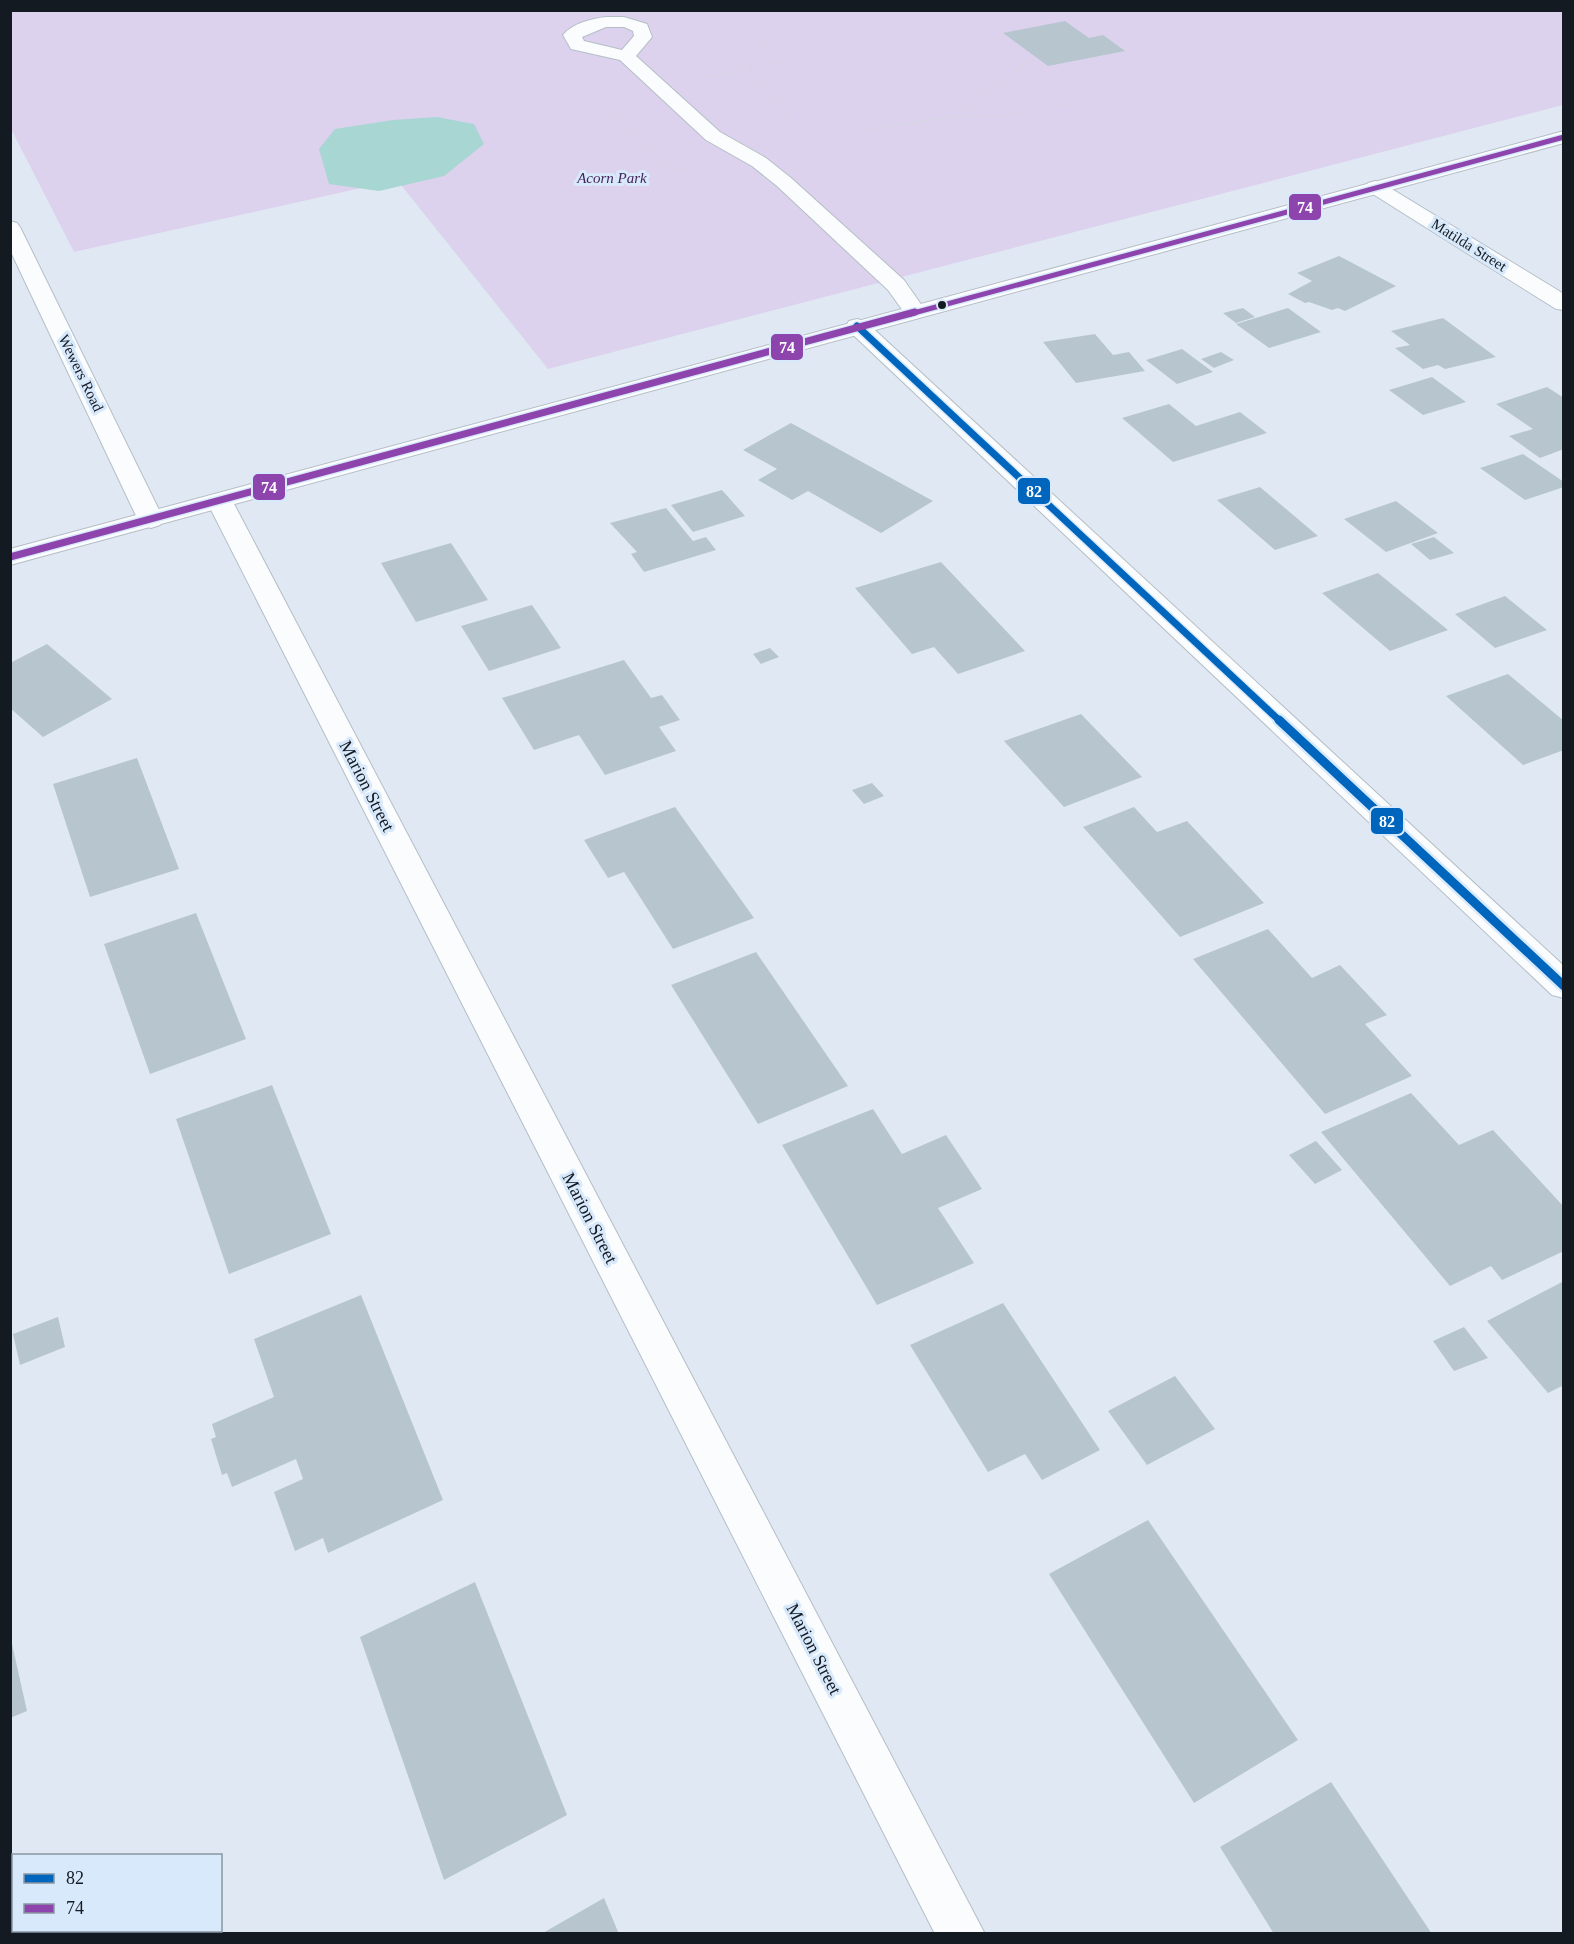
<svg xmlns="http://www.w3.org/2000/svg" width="1574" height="1944" viewBox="0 0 1574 1944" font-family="Georgia,serif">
  <rect width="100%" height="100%" fill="#e0e9f3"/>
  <path fill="#dcd2ee" d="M11 11H1563V105L548 369 397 180 74 252 11 129Z"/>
  <path fill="#a7d6d3" d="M437 117 474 124 484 144 444 176 379 191 329 184 319 149 335 129 393 120Z"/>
  <path fill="#b7c6ce" d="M1065 21 1089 38 1103 35 1125 51 1048 66 1003 33Z
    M1339 256 1396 286 1345 311 1338 308 1332 310 1309 302 1305 303 1288 294 1312 281 1297 273Z
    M1243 308 1255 317 1236 323 1223 313Z
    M1288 308 1321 332 1269 348 1236 324Z
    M1443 318 1496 357 1445 369 1438 365 1423 369 1395 348 1410 345 1391 331Z
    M1095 334 1113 355 1129 352 1145 371 1076 383 1043 342Z
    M1182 349 1213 372 1177 384 1146 360Z
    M1221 352 1234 360 1214 368 1201 359Z
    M1432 377 1466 402 1423 415 1389 390Z
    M1547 387 1564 398V449L1540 458 1509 436 1533 429 1496 404Z
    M1169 404 1196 426 1240 412 1267 433 1173 462 1122 418Z
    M791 423 933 501 881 533 808 491 792 500 758 480 777 469 743 450Z
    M1523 454 1564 482V487L1525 500 1480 468Z
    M1260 487 1318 536 1275 550 1217 500Z
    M722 490 745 516 693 532 671 505Z
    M1396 501 1438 533 1386 552 1344 519Z
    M666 508 693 541 706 537 716 550 644 572 631 554 637 552 610 523Z
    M1434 537 1454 553 1430 560 1411 544Z
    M451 543 488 600 416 622 381 563Z
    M941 562 1025 651 958 674 934 647 912 654 855 588Z
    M1378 573 1448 630 1390 651 1322 593Z
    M1505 596 1547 630 1495 648 1455 614Z
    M532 605 561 648 489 671 461 626Z
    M47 644 112 699 43 737 10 708V663Z
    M770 648 779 657 761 664 753 654Z
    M624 660 651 698 662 695 680 720 659 727 676 751 605 775 579 735 534 750 502 698Z
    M1508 674 1564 721V750L1523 765 1446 696Z
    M1081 714 1142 777 1064 807 1004 741Z
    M137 758 179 869 90 897 53 784Z
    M872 783 884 796 864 804 852 790Z
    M675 807 754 918 673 949 624 872 608 878 584 840Z
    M1134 807 1157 832 1187 821 1264 903 1180 937 1083 827Z
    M196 913 246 1039 150 1074 104 944Z
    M1268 929 1312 978 1340 965 1387 1015 1365 1024 1412 1076 1325 1114 1193 959Z
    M756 952 848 1086 758 1124 671 985Z
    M272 1085 331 1234 229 1274 176 1119Z
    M1411 1093 1459 1145 1493 1130 1564 1207V1251L1502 1280 1491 1266 1450 1286 1321 1132Z
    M873 1109 902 1154 946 1135 982 1189 938 1208 974 1263 877 1305 782 1145Z
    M1316 1141 1342 1170 1315 1184 1289 1155Z
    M1564 1281V1385L1548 1393 1487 1321Z
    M361 1295 443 1500 328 1553 323 1538 295 1551 274 1492 303 1479 296 1459 232 1487 227 1473 222 1475 211 1439 216 1437 212 1424 274 1397 254 1339Z
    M1003 1303 1100 1450 1042 1480 1025 1454 988 1472 910 1345Z
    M58 1317 65 1347 20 1365 13 1334Z
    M1464 1327 1488 1358 1454 1371 1433 1341Z
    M1175 1376 1215 1429 1147 1465 1108 1411Z
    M1148 1520 1298 1740 1194 1803 1049 1574Z
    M475 1582 567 1815 444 1880 360 1637Z
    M10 1635 27 1711 10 1718Z
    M1331 1782 1432 1934H1274L1220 1847Z
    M604 1898 619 1934H541Z"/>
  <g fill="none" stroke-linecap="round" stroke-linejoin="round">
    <g stroke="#b5bec6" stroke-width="2">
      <path id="service" d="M606 17H624L647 24 652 37 636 56 720 132 766 158 791 178 904 280 925 310 922 315H906L888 290 777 186 752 166 706 140 620 60 571 49 563 35C573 23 591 19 606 17ZM606 27H624L633 31 634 36 622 50 584 41 582 37Z"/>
    </g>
    <g stroke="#b5bec6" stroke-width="2">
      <path id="minor" d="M1375 181 1382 183 1564 294V310L1556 309 1368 191 1365 187 1368 183Z
        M10 221 17 223 20 227 164 520 160 525 151 528 142 525 138 520 10 250Z
        M857 319 865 321 1564 966V998L1552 995 849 331 846 326 849 321Z
        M220 494 229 497 233 502 985 1934H935L207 502 211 497Z"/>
    </g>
    <g stroke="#b5bec6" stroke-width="2">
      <path id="secondary" d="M1564 131V143L10 565V549Z"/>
    </g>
    <path stroke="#d4d7da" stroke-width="2" stroke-dasharray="1 3" stroke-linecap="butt" d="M786 10 749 68 794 129
      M712 77 785 61
      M586 90 662 161 686 172
      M960 116 982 95 1034 58
      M795 129 843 133 959 116 1015 115 1069 104"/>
    <use href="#service" fill="#fafcfd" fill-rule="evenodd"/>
    <use href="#minor" fill="#fafcfd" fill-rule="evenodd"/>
    <use href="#secondary" fill="#fafcfd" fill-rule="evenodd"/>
    <g stroke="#d8e9fb" stroke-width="10">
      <path id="bus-1-far1" d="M857 326 1281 722"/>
    </g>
    <g stroke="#d8e9fb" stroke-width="14">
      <path id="bus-1" d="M1279 720 1564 986"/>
    </g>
    <g stroke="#d8e9fb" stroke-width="8">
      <path id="bus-2-far1" d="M910 314 1564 137"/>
    </g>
    <g stroke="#d8e9fb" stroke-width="10">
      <path id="bus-2" d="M10 557 915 312"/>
    </g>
    <use href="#bus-1-far1" stroke="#0065bd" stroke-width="7"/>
    <use href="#bus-1" stroke="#0065bd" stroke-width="9"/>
    <use href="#bus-2-far1" stroke="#8e44ad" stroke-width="5"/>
    <use href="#bus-2" stroke="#8e44ad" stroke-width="7"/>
  </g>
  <circle fill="#131a22" stroke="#d8e9fb" stroke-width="2" cx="942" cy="305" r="5"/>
  <g text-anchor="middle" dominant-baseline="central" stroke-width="6" stroke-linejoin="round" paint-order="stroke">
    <g font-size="15" font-style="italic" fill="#462459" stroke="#d8e9fb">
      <text x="612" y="178">Acorn Park</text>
    </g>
    <g font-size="15" fill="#131a22" stroke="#d8e9fb">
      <text transform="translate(1469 245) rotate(32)">Matilda Street</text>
      <text transform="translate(81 373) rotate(64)">Wewers Road</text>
    </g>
    <g font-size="18" fill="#131a22" stroke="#d8e9fb">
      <text transform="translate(367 786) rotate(63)">Marion Street</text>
      <text transform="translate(590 1218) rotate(63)">Marion Street</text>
      <text transform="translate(814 1649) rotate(63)">Marion Street</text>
    </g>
  </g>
  <g stroke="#d8e9fb" stroke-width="2">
    <rect x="1288" y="193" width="34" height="28" rx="6" fill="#8e44ad"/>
    <rect x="770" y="333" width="34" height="28" rx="6" fill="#8e44ad"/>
    <rect x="252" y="473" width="34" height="28" rx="6" fill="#8e44ad"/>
    <rect x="1017" y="477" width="34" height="28" rx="6" fill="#0065bd"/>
    <rect x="1370" y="807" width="34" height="28" rx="6" fill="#0065bd"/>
  </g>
  <g font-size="16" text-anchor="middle" font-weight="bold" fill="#fff">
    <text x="1305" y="213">74</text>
    <text x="787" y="353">74</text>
    <text x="269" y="493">74</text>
    <text x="1034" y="497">82</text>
    <text x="1387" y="827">82</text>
  </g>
  <rect width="1574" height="1944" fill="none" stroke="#131a22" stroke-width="24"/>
  <rect x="12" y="1854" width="210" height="78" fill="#d8e9fb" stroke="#8996a4" stroke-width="1.5"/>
  <rect x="24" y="1874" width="30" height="9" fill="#0065bd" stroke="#8996a4" stroke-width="1.5"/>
  <text x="66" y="1884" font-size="18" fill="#131a22">82</text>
  <rect x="24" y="1904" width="30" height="9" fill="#8e44ad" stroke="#8996a4" stroke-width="1.5"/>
  <text x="66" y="1914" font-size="18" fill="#131a22">74</text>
</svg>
